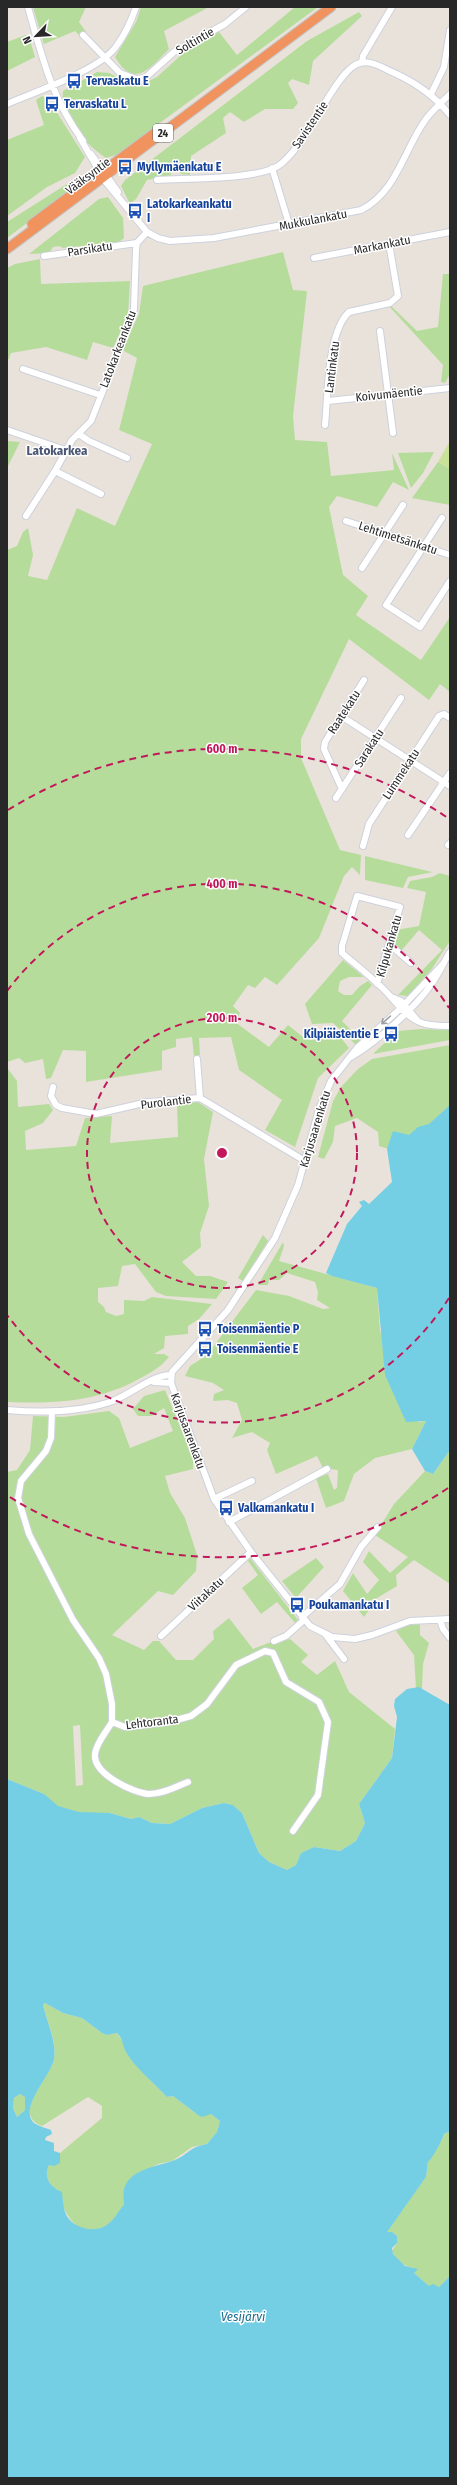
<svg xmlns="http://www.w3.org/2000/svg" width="457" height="2485" viewBox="0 0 457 2485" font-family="'Fira Sans Condensed',sans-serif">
  <rect width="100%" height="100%" fill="#e9e2db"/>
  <path fill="#b6dc9b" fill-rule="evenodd" d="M33 7H86L79 22 86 32 81 37 75 31 44 44Z
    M141 7H209L164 31 169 49C150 68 134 90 115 57L136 22Z
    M295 7H318L116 155 106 158C86 145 59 116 63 91L97 72 109 73 128 82 144 83 157 77 192 45 219 32 237 55Z
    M359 12 362 16 313 61 309 85 292 79 288 83 298 103 293 109H265L244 122 230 112 223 118 226 133 191 156 190 175 181 174 177 167 171 168V175L147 180 136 199 130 204 121 186 125 180 307 41Z
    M26 35 30 40 35 57 7 71V42Z
    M42 96 46 98 51 109 56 111 85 157 75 173 47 187 7 216V140L44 125 36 100Z
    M67 184 70 188 66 194 7 238V222Z
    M108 197 123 218 124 238 119 242 63 248 59 246 53 247 49 253 29 254 99 199Z
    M283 252 293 290 307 291 293 416 295 440 327 442 331 476 394 470 392 453 409 490 393 482 377 507 337 496 329 507 343 575 368 596 356 615 421 660 450 617V692L440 684 429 700 349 639 301 739V758L340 850 361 855 360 875 352 867 344 876 319 938 277 985 265 977 255 988 248 985 233 1006 240 1013 235 1022 269 1047 288 1025 303 1037 314 1031 335 1030 349 1048 318 1078 295 1147 265 1130 282 1100 239 1070 231 1037 199 1038 200 1055 194 1056 192 1037 176 1039V1047L162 1051V1070L86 1082V1051L63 1050 51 1078 46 1079 43 1059 25 1063 19 1058 7 1062 8 1069 17 1081 18 1107 49 1104 53 1110 43 1123 25 1131 26 1150 76 1146 85 1118 112 1116 110 1143 178 1137 177 1103 198 1102 213 1112 204 1159 209 1206 200 1233 201 1247 182 1262 196 1276H210L228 1282 216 1299 166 1296 156 1292 135 1264 122 1266 118 1286 98 1288V1302L104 1307 106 1312 116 1316 124 1314V1300L144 1301 152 1297 212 1304 199 1319 188 1326V1334L165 1336 164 1348 154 1354H164L169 1357C160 1368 150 1373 137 1380 96 1402 53 1404 7 1402V550L17 546 23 532 28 528 33 555 28 576 47 580 77 508 115 526 152 444 119 430 137 358 122 350 139 314 143 286Z
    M40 259 41 284 130 281 128 316 113 348 93 342 87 360 46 347 11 353 7 363V268L15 264Z
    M443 274H450V374L445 383 441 382 443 365 388 305H390L417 331 438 327Z
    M7 441 20 442 7 468Z
    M434 452 423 473 411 488 398 453Z
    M438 462 450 469V505L412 498Z
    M365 856 432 872H433L408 877 403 888 365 880Z
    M440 873 450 876V941L431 970 408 996 398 995 442 950 419 930 401 951C392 944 393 940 396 930L419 926 426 892 407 888 410 881 432 877Z
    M343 960 364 977H349L340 981 338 991 344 995H352L360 986 368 981 372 985 342 1021 361 1040 356 1045 333 1023 312 1024 305 1004Z
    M421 1029 450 1030V1040L373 1054 397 1031Z
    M450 1045V1168L379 1146 378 1132 357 1118 335 1126 333 1142 324 1159 318 1157 333 1101 341 1087 358 1069 372 1059Z
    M263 1235 268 1241 243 1281 238 1278Z
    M283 1242 284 1246 279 1261 377 1288 380 1331 418 1422 426 1421 412 1449 375 1458 354 1474 344 1501 326 1508 316 1478 328 1474 334 1490 337 1488 338 1470 323 1468 317 1456 276 1474 267 1450 270 1443 252 1432 232 1438 242 1420 237 1403 228 1400 213 1401 214 1394 224 1390 213 1383 185 1376 190 1366 207 1355 256 1290 289 1296 323 1309 330 1308 317 1300 318 1292 315 1282 287 1273 279 1280H269L268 1285H258Z
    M165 1390 193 1458V1469L165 1476 170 1493 185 1518 197 1555 196 1571 173 1595 158 1591 112 1635 144 1650 153 1641H159L176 1660H193L214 1639 213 1631 229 1618 253 1649 274 1641 290 1639 308 1655 301 1662 317 1675 335 1661 349 1692 395 1729 392 1758 359 1804 365 1823 356 1841 340 1851 314 1847 301 1853 296 1865 287 1870 269 1862 259 1853 242 1813 233 1805 224 1803 202 1808 170 1824 152 1823 139 1817 131 1819 110 1813H56L44 1794 7 1779V1472L17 1470 30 1450 33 1416 64 1417 109 1411 119 1418 130 1448 173 1431 164 1408 151 1416H138L133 1409 144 1396ZM80 1725 83 1785 76 1786 73 1726Z
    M450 1450V1584L414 1560 396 1575 397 1586 377 1598 364 1617 343 1591 353 1573 367 1594 379 1580 363 1562 369 1551 390 1573 408 1557 375 1535 394 1504 425 1471 433 1474Z
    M250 1558 298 1620 296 1624 277 1602 261 1614 242 1588 258 1575 248 1561Z
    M316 1558 324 1567 296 1598 282 1581Z
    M420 1624V1635L429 1643 423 1664 422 1689 416 1688 414 1655 396 1631 407 1625Z
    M45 2003 63 2013 82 2018 102 2033 107 2035 117 2033 145 2075 167 2097 173 2096 198 2115 211 2114 220 2121 217 2132 207 2144 192 2147 172 2161 158 2164 144 2171 124 2192 125 2205C117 2212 113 2223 104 2227 75 2241 65 2210 56 2192 51 2182 42 2177 49 2165L60 2163V2153L102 2118V2106L88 2097 42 2126C10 2114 51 2077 54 2059 57 2041 47 2022 43 2005Z
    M20 2094 25 2097V2110L17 2117 13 2108 14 2098Z
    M450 2131V2276L439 2287 429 2286 414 2273V2268C405 2267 395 2260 392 2251L397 2243 395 2234 386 2232 426 2177 428 2162 436 2146 442 2140 444 2134Z"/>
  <path fill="#c8e397" d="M450 441V469L438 462Z"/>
  <path fill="#75cfe4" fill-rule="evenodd" d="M450 1105V1450L433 1474 425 1471 412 1449 426 1421 406 1422 385 1375 377 1288 332 1276 326 1273 347 1224 362 1206 359 1202 364 1200 369 1204 392 1182 387 1149 393 1131 409 1135 418 1127 429 1124Z
    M419 1687 450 1705V2131L444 2134C443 2139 432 2159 428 2162L426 2177 387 2232H392L397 2236V2243L392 2248 393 2254 405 2266 418 2269 414 2273 429 2286 433 2284 439 2287 450 2276V2478H7V1779L44 1794 58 1806 79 1812 110 1813 131 1819 139 1817 152 1823 170 1824 202 1808 224 1803 233 1805 242 1813 259 1853 269 1862 287 1870 296 1865 301 1853 314 1847 340 1851 356 1841 365 1823 359 1804 392 1758 397 1717 394 1706 395 1699 407 1689ZM45 2003 63 2013 82 2018 102 2033 107 2035 117 2033C123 2039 122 2043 125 2050 131 2064 156 2085 167 2097L173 2096 198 2115 202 2117 211 2114 220 2121 217 2132 207 2144C188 2147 188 2156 172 2161 158 2166 134 2169 126 2184 122 2190 124 2199 124 2205 117 2212 113 2223 103 2227 93 2232 76 2228 69 2219 63 2212 63 2201 62 2192 50 2188 43 2176 49 2165L54 2166 60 2163V2153L54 2151V2143L45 2140 46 2137 52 2134 51 2130C46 2128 38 2126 34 2123 18 2108 52 2074 54 2059 57 2043 47 2022 43 2005ZM20 2094 25 2097V2110L17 2117 13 2108 14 2098Z"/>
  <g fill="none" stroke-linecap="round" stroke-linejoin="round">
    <g stroke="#cdd1dc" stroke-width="8">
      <path id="minor" d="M28 7C42 57 52 99 83 141
        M83 35 120 73 136 79 145 78 174 52 225 24 246 7
        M362 62 363 56 392 7
        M431 94 444 67 450 30
        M7 104C35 92 97 71 115 48 125 35 131 22 136 7
        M80 138 105 181 147 232 158 238 170 241 214 238 361 210C397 192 404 149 426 119 433 110 442 102 450 94
        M91 154 118 192
        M272 168 289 224
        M157 180C185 178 256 180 278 166 308 146 336 68 360 63 371 60 383 68 392 72 415 82 434 95 450 115
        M44 256 137 243
        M314 258 450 232
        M380 331 393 433
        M23 369 100 395
        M328 401 450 388
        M325 425C328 395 327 333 349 312L390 303 398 296 389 243
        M7 430 65 450
        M79 434 89 441 127 458
        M55 471 101 494
        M26 516 55 471 72 440 91 421 130 322 134 309 136 249 137 243 147 232
        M442 518 386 605 420 627 450 581
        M346 521 450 555
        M362 568 403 505
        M341 716 450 786
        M342 789 324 749 325 742 364 680
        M336 798 401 698
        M408 835 450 773
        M448 845 450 843
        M363 846 369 824 439 716 444 714 450 718
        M390 945 411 963
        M444 963 401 1008 357 1048 331 1081 319 1109 298 1185 275 1238 228 1310 172 1372 171 1383 214 1499 251 1552 310 1626 332 1637 355 1639 372 1635 410 1621 450 1619
        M377 984 400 907 357 896 342 946V953C358 967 376 980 390 996 400 1007 408 1018 422 1023 431 1026 441 1026 450 1026
        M391 997 401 1001 417 1020
        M351 1057C377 1042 421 1003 436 977 441 969 445 960 450 952
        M197 1059 200 1098
        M53 1087 51 1096 56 1105 62 1108 96 1114 148 1102 200 1098 305 1161
        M154 1382 171 1383
        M7 1410C41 1413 77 1413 110 1402 129 1396 151 1375 171 1375
        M52 1412 51 1438 46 1451 21 1481 18 1498 29 1534 73 1620 99 1658 106 1674 112 1704V1722L125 1727 169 1722 191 1716 207 1704 236 1665 265 1651 273 1653 286 1682 319 1702 328 1722 318 1795 293 1831
        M214 1499 252 1481
        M229 1522 327 1469
        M302 1617 340 1584 361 1547 378 1527
        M440 1620 443 1629 450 1638
        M325 1634 344 1659
        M161 1636 251 1552
        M274 1641 286 1636 304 1620
        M112 1722C107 1731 96 1743 95 1754 93 1774 133 1793 149 1794 163 1794 175 1787 188 1782"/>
    </g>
    <g stroke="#c3c3c3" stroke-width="11">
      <path id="highway" d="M32 224 156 132
        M7 249 331 7"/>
    </g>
    <use href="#minor" stroke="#fff" stroke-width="6"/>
    <use href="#highway" stroke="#f1935e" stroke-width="9"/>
  </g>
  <defs><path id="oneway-shaft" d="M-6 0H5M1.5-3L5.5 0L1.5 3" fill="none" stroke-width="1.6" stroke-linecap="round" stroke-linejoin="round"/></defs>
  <use stroke="#9e9e9e" href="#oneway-shaft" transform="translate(386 1020) rotate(138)"/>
  <g fill="none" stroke="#c2185b" stroke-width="2" stroke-dasharray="7 5">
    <circle cx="222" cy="1153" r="135"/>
    <path d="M449 1298A269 269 0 0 1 7 1315M7 991A269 269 0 0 1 449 1008"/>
    <path d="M448 1488A404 404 0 0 1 8 1496M8 810A404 404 0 0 1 448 818"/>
  </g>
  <defs>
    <g id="bus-bare" transform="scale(1.2)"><path d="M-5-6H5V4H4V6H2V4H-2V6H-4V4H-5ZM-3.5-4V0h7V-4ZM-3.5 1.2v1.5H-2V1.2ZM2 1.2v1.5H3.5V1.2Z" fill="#1a4fb4" stroke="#fff" stroke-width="2.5" paint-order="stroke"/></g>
  </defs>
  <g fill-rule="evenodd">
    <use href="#bus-bare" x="74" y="81"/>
    <use href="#bus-bare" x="52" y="104"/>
    <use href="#bus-bare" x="125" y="167"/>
    <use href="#bus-bare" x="135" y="211"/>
    <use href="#bus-bare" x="391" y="1034"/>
    <use href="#bus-bare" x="205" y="1329"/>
    <use href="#bus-bare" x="205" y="1349"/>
    <use href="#bus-bare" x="226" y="1508"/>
    <use href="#bus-bare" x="297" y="1605"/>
  </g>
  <g text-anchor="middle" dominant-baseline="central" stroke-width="3" stroke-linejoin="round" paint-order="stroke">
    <rect fill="#fff" stroke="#686868" stroke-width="1" x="153" y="124" width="20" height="18" rx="3"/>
    <g font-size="11" font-weight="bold" fill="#282828">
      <text x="163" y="133">24</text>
    </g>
    <g font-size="12" fill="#282828" stroke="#fff">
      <text transform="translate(195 41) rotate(-30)">Soltintie</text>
      <text transform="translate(310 125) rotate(-56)">Savistentie</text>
      <text transform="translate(88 176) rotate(-37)">Vääksyntie</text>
      <text transform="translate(313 220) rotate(-11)">Mukkulankatu</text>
      <text transform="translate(382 245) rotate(-11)">Markankatu</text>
      <text transform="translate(90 249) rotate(-9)">Parsikatu</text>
      <text transform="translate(118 349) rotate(-69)">Latokarkeankatu</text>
      <text transform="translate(332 367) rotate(-83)">Lantinkatu</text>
      <text transform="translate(389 394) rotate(-6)">Koivumäentie</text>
      <text transform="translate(398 538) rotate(18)">Lehtimetsänkatu</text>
      <text transform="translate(344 712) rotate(-57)">Raatekatu</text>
      <text transform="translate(369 748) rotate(-57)">Sarakatu</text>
      <text transform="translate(401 774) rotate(-57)">Lummekatu</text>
      <text transform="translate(389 946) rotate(-74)">Kilpukankatu</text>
      <text transform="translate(166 1102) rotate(-7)">Purolantie</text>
      <text transform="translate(315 1129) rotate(-73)">Karjusaarenkatu</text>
      <text transform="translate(188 1431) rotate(70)">Karjusaarenkatu</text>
      <text transform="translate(206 1594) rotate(-43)">Viitakatu</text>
      <text transform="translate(152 1722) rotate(-7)">Lehtoranta</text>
    </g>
    <g font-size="12" font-weight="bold" fill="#164399" stroke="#fff" text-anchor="start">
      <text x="86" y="81">Tervaskatu E</text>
      <text x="64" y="104">Tervaskatu L</text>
      <text x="137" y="167">Myllymäenkatu E</text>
      <text x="147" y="204">Latokarkeankatu<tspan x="147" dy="14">I</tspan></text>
      <text x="379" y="1034" text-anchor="end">Kilpiäistentie E</text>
      <text x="217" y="1329">Toisenmäentie P</text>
      <text x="217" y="1349">Toisenmäentie E</text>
      <text x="238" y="1508">Valkamankatu I</text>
      <text x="309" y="1605">Poukamankatu I</text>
    </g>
    <g font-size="13" font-weight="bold" fill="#4c5775" stroke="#fff">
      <text x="57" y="450">Latokarkea</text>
    </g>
    <g font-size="13" font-style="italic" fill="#176d8d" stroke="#fff">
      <text x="243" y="2316">Vesijärvi</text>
    </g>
  </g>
  <circle cx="222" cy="1153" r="6" fill="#c2185b" stroke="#fff" stroke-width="2"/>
  <g font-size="12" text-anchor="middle" font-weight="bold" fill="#c2185b" stroke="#fff" stroke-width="3" stroke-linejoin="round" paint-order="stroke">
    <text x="222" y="753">600 m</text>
    <text x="222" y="888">400 m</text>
    <text x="222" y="1022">200 m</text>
  </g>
  <rect width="457" height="2485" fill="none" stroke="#282828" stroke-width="16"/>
  <g transform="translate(36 36) rotate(245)" stroke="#ffffff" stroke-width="3" paint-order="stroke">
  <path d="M0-3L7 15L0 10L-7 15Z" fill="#282828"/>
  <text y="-6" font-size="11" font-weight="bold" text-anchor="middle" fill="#282828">N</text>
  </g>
</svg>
